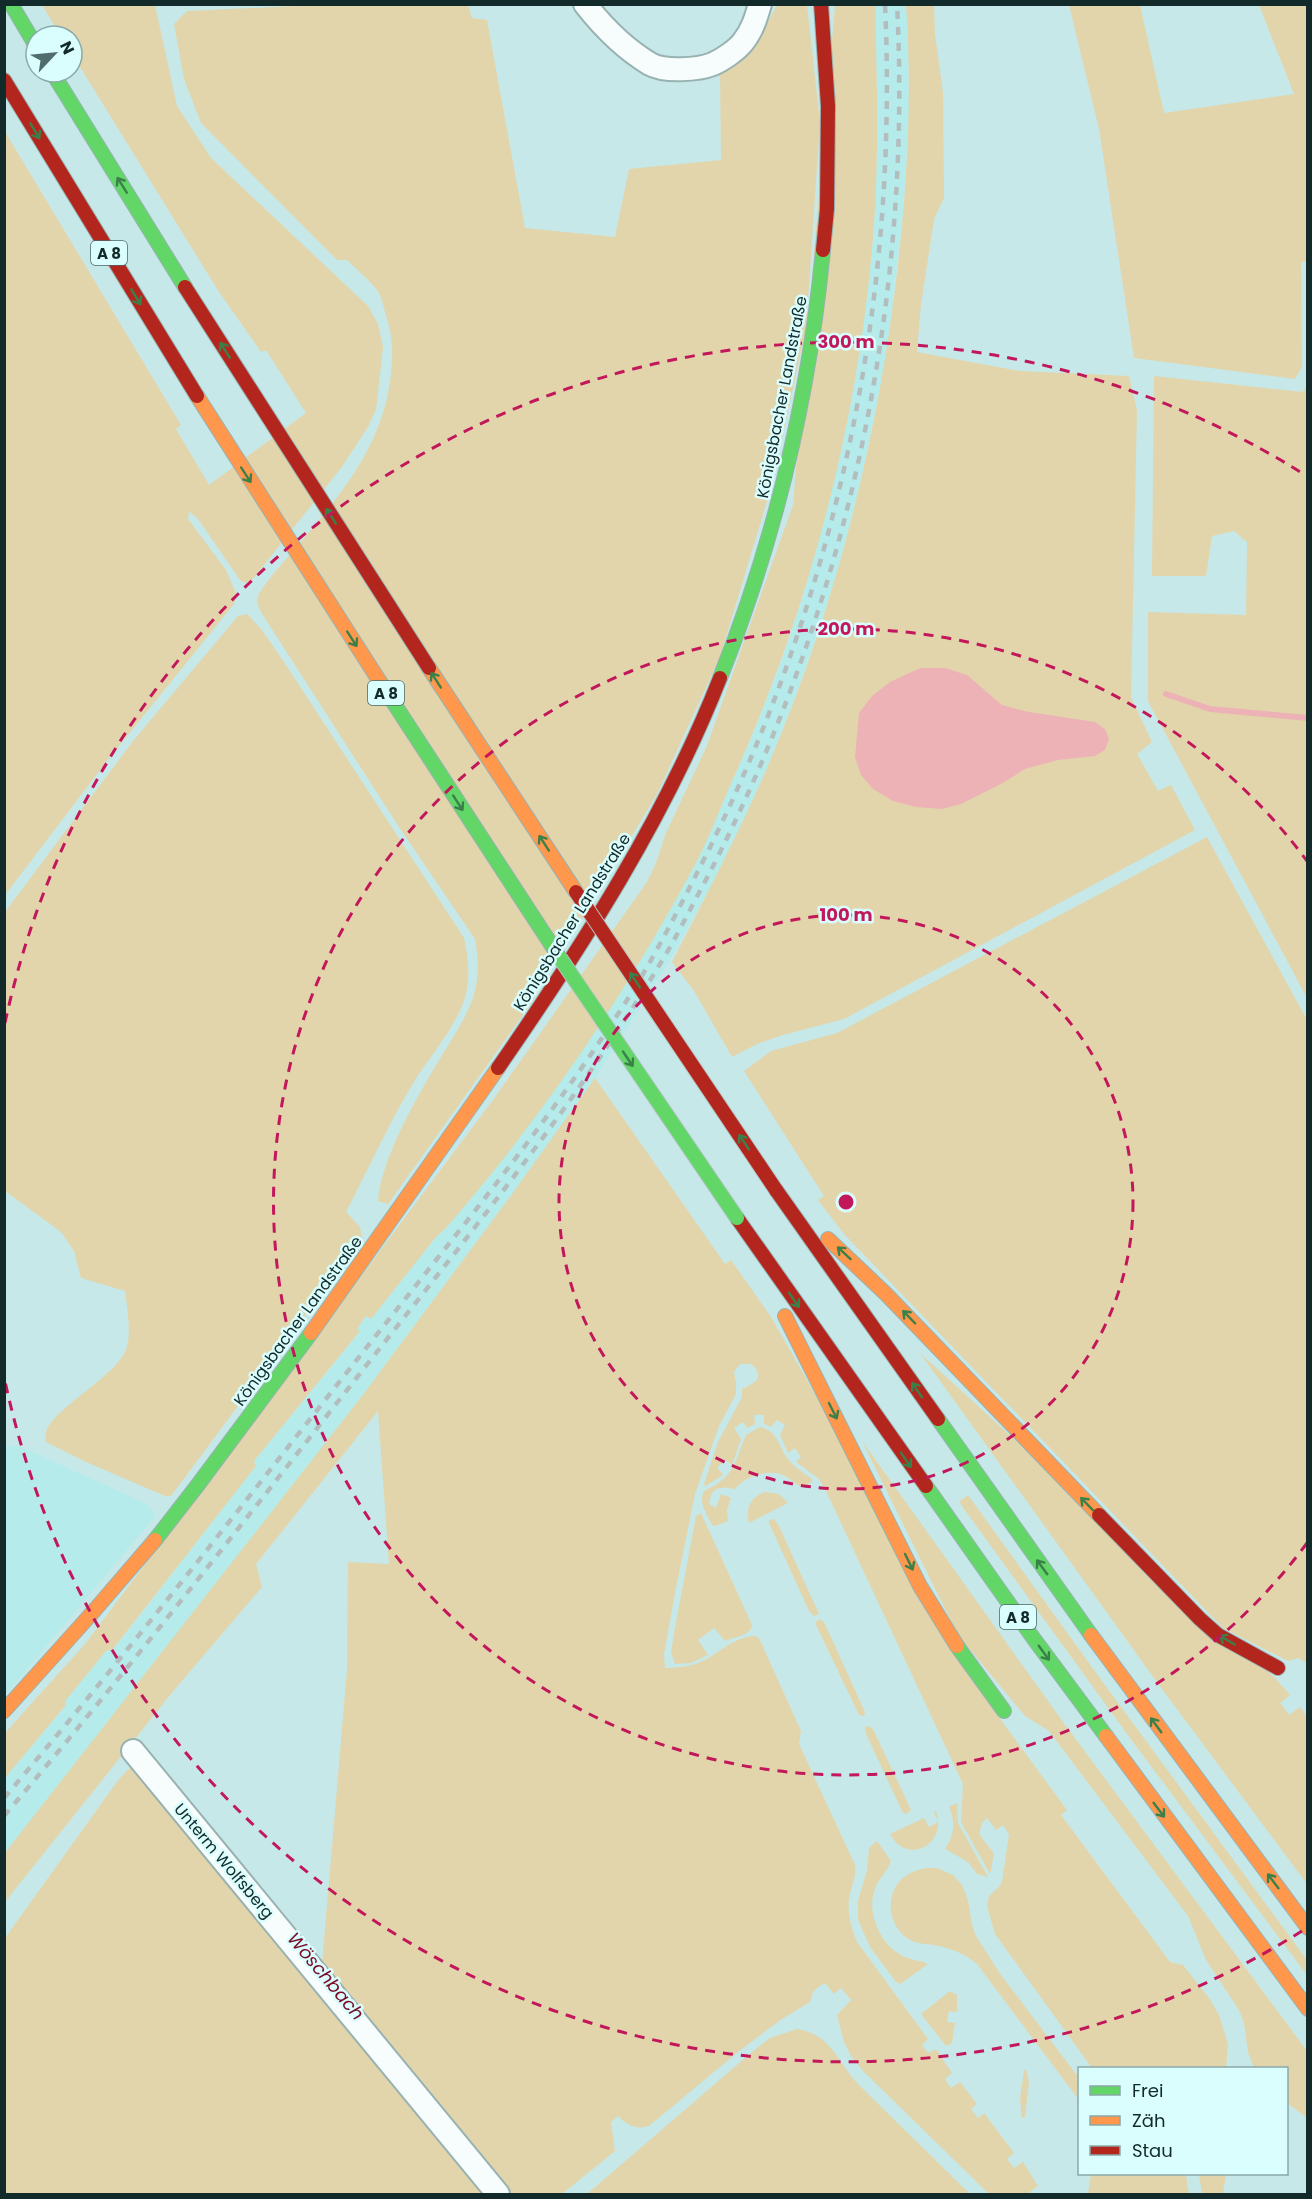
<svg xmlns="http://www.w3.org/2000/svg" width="1312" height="2199" viewBox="0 0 1312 2199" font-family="Poppins,sans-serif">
  <rect width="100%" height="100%" fill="#c7e8e8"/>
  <path fill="#b5ebeb" d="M875 5H906L907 18 909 112 903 211 886 356 862 476 834 586 797 691 768 766 731 850 670 960 595 1078 512 1194 362 1396 5 1854V1778L65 1707V1700L106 1651 114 1649 256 1466 254 1461 360 1332 357 1329 367 1316 371 1319 436 1237 446 1228 514 1144 580 1054 651 943 699 856 751 739 780 666 802 600 842 448 864 317 874 228 877 136Z
    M5 1446H19L147 1504 156 1515 5 1695Z"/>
  <path fill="#e2d5ab" d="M339 4 468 5 472 18 487 20 525 228 615 237 629 169 721 160 720 70 752 51 777 5H807L820 122 806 329 771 488 720 657 657 794 530 1005 388 1204 378 1201C381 1160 416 1098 438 1062 453 1036 473 1011 477 980 479 966 477 952 475 939L399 827 266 620C252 599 256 597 270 578 322 515 383 458 391 373 393 354 393 338 387 319 384 311 383 300 379 293 371 281 357 270 347 260H337L201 123 184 79 174 24 187 11Z
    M42 5H155L177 106 211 158 368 306 378 324 383 347 376 410 368 427 341 468 252 580 246 583 240 580 198 519 189 511 188 519 226 570 237 596 234 604 110 757 5 895 4 130 181 425 176 429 209 485 306 413 266 350 261 352 219 292 72 54V36H61Z
    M835 5H875C877 78 879 152 874 225 860 416 811 605 733 779 721 806 711 833 698 859 645 959 583 1056 514 1145 492 1174 469 1201 446 1228L436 1237 371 1319 366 1316 357 1329 360 1331 254 1461 256 1466 113 1649 106 1651 66 1700 65 1706 5 1778V1733L86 1643 493 1100 647 882 656 863 666 833 706 748 793 505Z
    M906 5H934L935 34 943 93 944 198 934 219 921 305 917 352 1020 371 1129 376 1137 410 1131 697 1152 742 1137 754 1158 791 1171 785 1195 830 844 1019 783 1035 757 1044 732 1057 694 991 672 962C705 898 738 834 767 768 837 605 880 431 899 255 908 172 912 88 906 5Z
    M1069 5H1140L1164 113 1294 94 1259 5H1307L1308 261 1301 262 1302 367 1295 379 1134 358 1099 129Z
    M1154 376 1303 392 1307 385V998L1148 701V612L1246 615 1247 542 1234 531 1212 536 1206 576H1152Z
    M247 614 261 629 282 659 464 938C469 961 471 984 462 1006 450 1035 428 1058 412 1085 388 1125 368 1170 346 1212L360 1227 362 1239 171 1496H165L86 1462 46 1442C46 1438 45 1435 46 1432 52 1410 109 1380 124 1354 133 1338 127 1308 125 1291L81 1278 74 1251 61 1232 5 1191V912L133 741 238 616Z
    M1207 837 1307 1020V1663L1298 1658 1288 1661 1223 1628 844 1234 818 1200 824 1196 744 1071 771 1051 837 1033Z
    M595 1078 725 1264 731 1260 771 1317 998 1716 1067 1810 1061 1815 1170 1962 1183 1965 1209 1998 1219 2015 1228 2044 1226 2068H1092L995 1934 987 1906 989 1896 999 1887 1002 1882 1009 1834 1003 1825 996 1830 987 1818 982 1823 979 1834 994 1854 990 1874 961 1822 963 1784 826 1491 819 1479 796 1462 801 1457 795 1448 788 1453 780 1435 785 1425 777 1420 771 1427 764 1424V1415H754L755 1424 747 1428 743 1422 734 1428 741 1439 732 1465 726 1460 717 1467 723 1475 706 1486 704 1484 718 1442 742 1397V1389C753 1384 767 1377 751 1364H740L734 1372 736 1383V1394L719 1426 695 1494 675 1593 664 1654 665 1668C678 1668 692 1666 703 1661 721 1652 733 1637 755 1636L759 1638 801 1731 799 1744 855 1865C857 1875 852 1884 850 1894 846 1910 851 1927 857 1942L928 2039 922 2045 928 2053 936 2049 952 2073 945 2079 951 2088 960 2082 977 2104 971 2109 978 2118 984 2113 1014 2153 1007 2159 1014 2168 1023 2162 1038 2186 1030 2192 1032 2194H989L863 2071 851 2056 844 2042 837 2015 851 2000 841 1988 834 1994 825 1983C816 1988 812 1991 810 2002L779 2021 738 2052 649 2126C636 2130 627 2125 618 2116L611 2122 615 2151 562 2194H510L334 1976 322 1964 347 1670 348 1562 389 1564 378 1411 256 1564 262 1587 170 1695 5 1902 4 1854 362 1396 512 1194Z
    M920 1353 1276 1679 1290 1695 1280 1703 1289 1715 1300 1707 1305 1714 1308 1723 1307 1884 1159 1685Z
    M760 1427C778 1431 778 1446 788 1459 794 1467 803 1472 811 1478L812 1482 803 1487C795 1485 790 1478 783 1475 768 1469 745 1476 735 1489 719 1486 711 1487 709 1504L716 1508 721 1494 731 1498 727 1510 728 1521 715 1526 712 1525C707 1514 698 1503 704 1491 735 1477 734 1463 746 1435Z
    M862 1441 1066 1726 1307 2051V2118L1287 2103 1286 2068H1254L1248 2052 1244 2023 1239 2010 1206 1960 1188 1916 1049 1731 1025 1716 958 1635Z
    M765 1492 779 1494 788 1503 749 1523C745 1508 751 1497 765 1492Z
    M968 1495 1099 1677 1307 1960V1975L1130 1738 959 1502Z
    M701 1513 752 1625C751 1636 734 1637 725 1641L714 1628 698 1640 708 1655 691 1663 675 1664 671 1653 674 1633 696 1516Z
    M774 1519 779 1526 819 1614 814 1616 809 1611 769 1523V1520Z
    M819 1619 824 1622 865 1712 864 1716 859 1715 817 1627 815 1623Z
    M868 1726 873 1729 911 1810 906 1814 903 1813 866 1734 865 1727Z
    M136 1762 492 2194H5V1938L119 1779Z
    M957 1803 958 1823 988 1877 977 1874 968 1862 945 1849C954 1836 956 1822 949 1807Z
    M936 1811C948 1845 907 1866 890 1834L924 1818 929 1827 938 1822 934 1812Z
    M877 1841 891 1861C888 1871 878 1879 875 1889 866 1912 880 1944 901 1955 910 1960 919 1960 928 1964L900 1984 896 1982 870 1947 858 1920V1901L867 1870 869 1848Z
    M927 1868H937L953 1875 962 1885 968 1900 972 1925 976 1936 1001 1975 1079 2078V2100L977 1964C964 1953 950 1948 934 1945 928 1944 921 1944 915 1942 897 1936 887 1914 892 1896 897 1878 910 1871 927 1868Z
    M950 1991 957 1995V2012L949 2011 947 2022 955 2023 952 2043 946 2046 921 2014Z
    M797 2029C832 2035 836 2060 858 2084L970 2194H587L752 2052 770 2038Z
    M1024 2070H1026L1029 2082 1025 2117 1022 2118 1020 2099Z
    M1091 2174H1186L1189 2194H1088Z
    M1199 2174H1226L1223 2194H1202Z"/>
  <path fill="#edb2b5" d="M920 668H945L967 675 1002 705 1029 712 1095 722 1105 729 1109 739 1105 750 1095 756 1058 760 1025 769 1001 784 961 804 942 809 916 807 893 801 873 789 861 775 855 757 859 713 872 696 890 682Z"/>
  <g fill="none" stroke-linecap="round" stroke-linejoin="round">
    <path stroke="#edb2b5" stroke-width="6" d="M1166 694 1210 709 1308 718"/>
    <g stroke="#98b2b2" stroke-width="26">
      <path id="street" d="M585 4C603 27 625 49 650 64 664 72 698 70 713 64 722 60 737 50 743 42 752 31 756 18 760 4
        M133 1751 498 2194"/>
    </g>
    <g stroke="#98b2b2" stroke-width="16">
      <path id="fast" d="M11 4 36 46
        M52 72 185 287
        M720 678C775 540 809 398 823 250
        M380 682 560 958
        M938 1419 1091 1635
        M926 1486 1034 1639 1106 1736
        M155 1540 197 1486 311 1333
        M957 1646 1004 1711"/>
    </g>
    <g stroke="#98b2b2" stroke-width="16">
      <path id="slow" d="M197 396 380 682
        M429 668 576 892
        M828 1239 886 1294 1099 1515
        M785 1316 920 1586 957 1646
        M311 1333 498 1068
        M1091 1635 1308 1928
        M4 1711 93 1612 155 1540
        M1106 1736 1308 2009"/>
    </g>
    <g stroke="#98b2b2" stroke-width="16">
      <path id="jam" d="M821 4 828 106 827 209 823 250
        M4 80 197 396
        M185 287 429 668
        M498 1068C583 945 665 818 720 678
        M776 1190 938 1419
        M737 1218 926 1486
        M1099 1515 1200 1619 1218 1635 1278 1668"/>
    </g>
    <use href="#street" stroke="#f7fcfc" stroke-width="22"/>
    <use href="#fast" stroke="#63d668" stroke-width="14"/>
    <use href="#slow" stroke="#ff974d" stroke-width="14"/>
    <use href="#jam" stroke="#b3261e" stroke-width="14"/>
    <path stroke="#b4bdbd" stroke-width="4.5" stroke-dasharray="8 8" stroke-linecap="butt" d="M4 1798C123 1659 235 1514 348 1371 439 1255 535 1141 616 1017 647 971 672 922 697 873 835 605 899 305 885 4
      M4 1816C126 1673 242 1524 358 1376 463 1242 572 1110 660 964 675 940 687 915 700 891 844 621 913 310 897 4"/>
    <g stroke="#b3c4c4" stroke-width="16" stroke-linecap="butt">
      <path id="fast-bridge" d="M560 958 737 1218"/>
    </g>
    <g stroke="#b3c4c4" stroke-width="16" stroke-linecap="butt">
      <path id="jam-bridge" d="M576 892 776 1190"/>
    </g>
    <use href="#fast-bridge" stroke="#63d668" stroke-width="14"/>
    <use href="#jam-bridge" stroke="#b3261e" stroke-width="14"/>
  </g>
  <defs><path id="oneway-shaft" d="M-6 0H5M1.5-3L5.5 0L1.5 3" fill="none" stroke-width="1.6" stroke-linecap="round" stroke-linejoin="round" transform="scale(1.5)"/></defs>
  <g stroke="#3a8049">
    <use href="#oneway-shaft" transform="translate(35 131) rotate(59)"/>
    <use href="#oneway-shaft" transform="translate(122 185) rotate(-122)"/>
    <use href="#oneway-shaft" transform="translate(136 297) rotate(59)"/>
    <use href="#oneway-shaft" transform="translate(225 350) rotate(-122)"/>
    <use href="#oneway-shaft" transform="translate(246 475) rotate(57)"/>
    <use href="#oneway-shaft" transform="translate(331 516) rotate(-123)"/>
    <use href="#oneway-shaft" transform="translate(352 639) rotate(57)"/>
    <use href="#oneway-shaft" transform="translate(436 680) rotate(-123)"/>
    <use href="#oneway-shaft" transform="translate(458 803) rotate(57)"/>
    <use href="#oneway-shaft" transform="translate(544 843) rotate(-123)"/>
    <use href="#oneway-shaft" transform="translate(635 980) rotate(-124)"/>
    <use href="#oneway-shaft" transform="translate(628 1059) rotate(56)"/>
    <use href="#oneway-shaft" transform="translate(744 1142) rotate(-124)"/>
    <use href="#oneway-shaft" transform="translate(844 1253) rotate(-137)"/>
    <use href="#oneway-shaft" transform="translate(794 1300) rotate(55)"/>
    <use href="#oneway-shaft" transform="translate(909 1317) rotate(-134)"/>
    <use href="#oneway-shaft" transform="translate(917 1390) rotate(-125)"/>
    <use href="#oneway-shaft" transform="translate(833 1411) rotate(63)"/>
    <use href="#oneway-shaft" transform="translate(906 1460) rotate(55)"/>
    <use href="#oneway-shaft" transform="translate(1087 1504) rotate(-134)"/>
    <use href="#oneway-shaft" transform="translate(909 1562) rotate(64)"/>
    <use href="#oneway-shaft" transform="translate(1042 1567) rotate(-126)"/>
    <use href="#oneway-shaft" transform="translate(1227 1640) rotate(-150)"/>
    <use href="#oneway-shaft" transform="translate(1044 1653) rotate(54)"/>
    <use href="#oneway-shaft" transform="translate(1156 1725) rotate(-126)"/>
    <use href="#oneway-shaft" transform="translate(1159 1810) rotate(53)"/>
    <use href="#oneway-shaft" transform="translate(1273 1881) rotate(-127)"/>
  </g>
  <g fill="none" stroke="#c2185b" stroke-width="3" stroke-dasharray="10 8">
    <circle cx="846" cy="1202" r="287"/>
    <path d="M1307 1543A573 573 0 1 1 1307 861"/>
    <path d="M1302 1931A860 860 0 0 1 5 1381M5 1023A860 860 0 0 1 1302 473"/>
  </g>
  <g text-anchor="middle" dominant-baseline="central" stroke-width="5" stroke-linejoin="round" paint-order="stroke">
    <g fill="#dafdfd" stroke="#4e6969" stroke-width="1.5">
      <rect x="91" y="241" width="36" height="24" rx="4.5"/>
      <rect x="368" y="681" width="36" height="24" rx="4.5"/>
      <rect x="1000" y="1605" width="36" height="24" rx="4.5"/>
    </g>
    <g font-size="15" font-weight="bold" fill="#122a2a">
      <text x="109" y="253">A 8</text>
      <text x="386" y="693">A 8</text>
      <text x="1018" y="1617">A 8</text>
    </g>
    <g font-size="16" fill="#122a2a" stroke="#dafdfd">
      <text transform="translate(782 397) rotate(-79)">Königsbacher Landstraße</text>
      <text transform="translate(572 922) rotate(-58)">Königsbacher Landstraße</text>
      <text transform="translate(298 1321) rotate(-54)">Königsbacher Landstraße</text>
      <text transform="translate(224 1861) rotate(50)">Unterm Wolfsberg</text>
    </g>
    <g font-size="18" font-style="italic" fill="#7b0c25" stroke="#dafdfd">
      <text transform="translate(326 1976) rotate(50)">Wöschbach</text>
    </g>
  </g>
  <circle cx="846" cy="1202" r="9" fill="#c2185b" stroke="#dafdfd" stroke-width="3"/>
  <g font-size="18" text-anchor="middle" font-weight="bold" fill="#c2185b" stroke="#dafdfd" stroke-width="5" stroke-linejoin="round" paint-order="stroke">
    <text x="846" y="348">300 m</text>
    <text x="846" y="635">200 m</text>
    <text x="846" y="921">100 m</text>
  </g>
  <rect width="1312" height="2199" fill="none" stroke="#122a2a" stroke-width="12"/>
  <rect x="1078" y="2067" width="210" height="108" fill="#dafdfd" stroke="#8aa9a9" stroke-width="1.5"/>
  <rect x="1090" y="2086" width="30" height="9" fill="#63d668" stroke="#8aa9a9" stroke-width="1.5"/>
  <text x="1132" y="2097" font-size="18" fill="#122a2a">Frei</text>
  <rect x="1090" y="2116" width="30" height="9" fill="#ff974d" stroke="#8aa9a9" stroke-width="1.5"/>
  <text x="1132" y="2127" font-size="18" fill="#122a2a">Zäh</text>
  <rect x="1090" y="2146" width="30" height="9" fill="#b3261e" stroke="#8aa9a9" stroke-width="1.5"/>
  <text x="1132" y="2157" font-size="18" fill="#122a2a">Stau</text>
  <g transform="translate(54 54) rotate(64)"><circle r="28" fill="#dafdfd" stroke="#8aa9a9" stroke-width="1.5"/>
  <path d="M0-4.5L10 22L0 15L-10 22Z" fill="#516c6c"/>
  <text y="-9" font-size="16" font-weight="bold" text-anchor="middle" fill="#122a2a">N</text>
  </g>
</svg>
